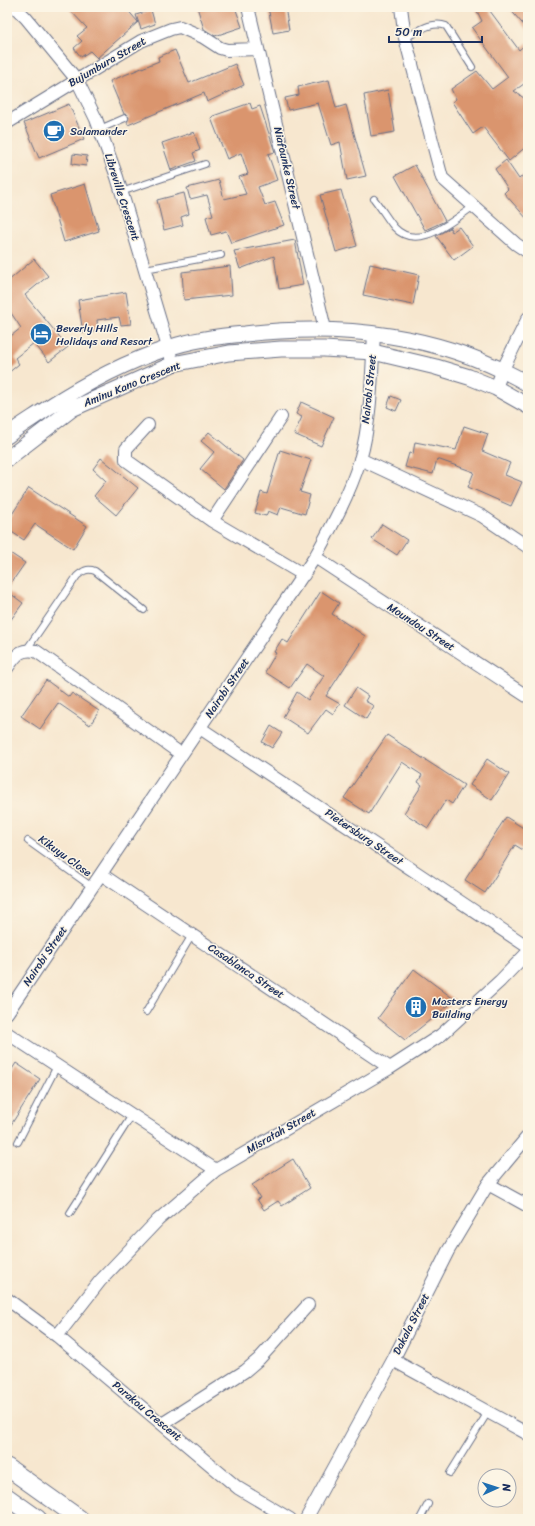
<svg xmlns="http://www.w3.org/2000/svg" width="535" height="1526" viewBox="0 0 535 1526" font-family="Sriracha,sans-serif">
  <rect width="100%" height="100%" fill="#fcf5e5"/>
  <filter id="ink" filterUnits="userSpaceOnUse"><feTurbulence type="fractalNoise" baseFrequency=".025" numOctaves="2"/><feDisplacementMap in="SourceGraphic" scale="8" xChannelSelector="R" yChannelSelector="G"/><feConvolveMatrix kernelMatrix="1 2 1 2 8 2 1 2 1" color-interpolation-filters="sRGB"/></filter>
  <filter id="wash" filterUnits="userSpaceOnUse"><feTurbulence type="fractalNoise" baseFrequency=".012" numOctaves="4" result="noise"/><feDisplacementMap in="SourceGraphic" scale="16" xChannelSelector="R" yChannelSelector="G"/><feGaussianBlur stdDeviation="0.9" result="paint"/><feColorMatrix in="noise" values="0 0 0 0 0 0 0 0 0 0 0 0 0 0 0 0 0 1.4 0 .05"/><feComposite in="paint" operator="in"/></filter>
  <g filter="url(#wash)">
    <rect width="100%" height="100%" fill="#f7e7cf"/>
    <g id="blocks">
      <path fill="#da956e" d="M67 7H125L138 22 97 58 90 51 81 57 74 48 82 41 77 36 87 28Z
        M197 7H235L242 27 215 36 204 29Z
        M268 7H285L289 30 273 33Z
        M475 7H487L519 50 528 42V81L514 91 528 101V145L509 161 483 127 473 134 452 102 456 99 451 89 477 71 492 89 508 77 472 28 482 21Z
        M508 7H528V30Z
        M151 10 155 24 141 29 136 15Z
        M175 50 189 83 235 64 244 85 207 102 204 93 128 125 127 122 129 117 124 114 110 81 159 61 158 57Z
        M329 80 336 108 346 105 366 176 347 180 340 142 331 145 318 103 288 110 285 98 299 95 298 87Z
        M388 90 395 132 371 136 364 95Z
        M250 103 252 109 260 106 275 152 268 154 277 180 258 187 265 205 275 202 284 225 231 243 226 231 211 235 206 217 213 215 207 195 190 199 187 188 219 180 224 199 246 194 239 177 248 174 241 153 227 159 211 118 213 116Z
        M69 104 84 139 39 158 24 123Z
        M194 132 200 150 193 153 196 161 171 170 162 143Z
        M73 154 87 156 86 166 72 164Z
        M506 160 519 179 528 171V220L504 193 508 189 495 169Z
        M415 165 445 221 425 230 395 176Z
        M85 184 99 231 64 242 50 195Z
        M341 190 357 246 336 252 320 195Z
        M184 193 189 214 181 217 183 225 164 230 157 200Z
        M459 227 473 246 454 260 436 236 450 228 452 232Z
        M295 240 303 285 279 289 274 256 240 269 234 251Z
        M34 259 48 276 25 295 68 347 49 362 34 343 15 358 19 364 7 374V339L21 328 7 307V282Z
        M370 264 419 275 413 305 363 295Z
        M230 266 232 295 184 300 182 272Z
        M126 292 131 324 121 325 119 317 97 320 98 330 83 333 78 300Z
        M391 396 401 400 396 411 387 407Z
        M301 402 334 417 321 446 294 434 302 417 296 414Z
        M464 426 488 434 482 451 510 463 505 475 522 482 511 506 468 487 474 472 437 459 433 474 405 467 409 453 413 454 415 442 456 450Z
        M209 432 243 460 224 489 200 469 214 452 201 441Z
        M280 450 311 460 300 492 310 495 305 514 281 507 278 515 268 511 266 516 255 513 261 492 267 494Z
        M101 458 138 488 116 515 94 496 106 481 93 469Z
        M29 488 87 526 73 549 35 524 24 540 7 529V522Z
        M382 524 407 540 397 555 372 539Z
        M7 551 25 563 7 589Z
        M7 591 23 603 7 625Z
        M321 591 339 603 332 614 365 636 326 696 340 704 333 714 326 709 308 733 283 717 297 692 308 700 324 676 307 664 290 688 265 672 276 653 274 652 282 639 288 643Z
        M46 680 69 697 72 693 99 711 90 725 58 703 40 729 21 716Z
        M356 688 368 696 365 701 374 706 366 719 345 705Z
        M271 726 282 733 272 748 262 742Z
        M387 735 464 785 452 804 446 800 428 828 404 813 422 785 418 782 422 775 402 762 369 814 344 798Z
        M487 759 509 774 492 800 470 785Z
        M506 817 528 831V853L515 845 485 893 465 880Z
        M414 969 455 1000 405 1040 378 1018Z
        M16 1063 40 1079 7 1131V1077Z
        M293 1159 310 1188 282 1206 278 1201 264 1210 257 1199 260 1198 252 1185Z"/>
    </g>
  </g>
  <g filter="url(#ink)">
    <use href="#blocks" fill-opacity="0" stroke="#686f86" stroke-width="1"/>
    <g fill="none" stroke-linecap="round" stroke-linejoin="round">
      <g stroke="#686f86" stroke-width="8">
        <path id="service" d="M405 38C417 32 432 20 446 26L472 67
          M100 129 125 118
          M121 192 205 164
          M374 199C381 208 387 218 394 227 418 253 451 221 473 207
          M145 269 221 255
          M27 649 77 576C83 571 87 568 95 571L144 610
          M28 841 92 887
          M146 1012 192 935
          M18 1142 57 1066
          M70 1213 132 1115
          M450 1473 488 1412
          M420 1519 428 1504"/>
      </g>
      <g stroke="#686f86" stroke-width="14">
        <path id="minor" d="M15 7 26 18 77 80 96 119 117 177 173 364
          M248 7 325 329
          M401 7 405 38 442 178 516 244 528 252
          M7 123 141 41 171 29 180 27 203 37 220 48 227 50 258 49
          M496 388 503 369 528 318
          M148 425 126 449V460L212 521 304 575
          M360 459 482 516 528 547
          M212 521 281 417
          M315 557 528 697
          M7 668C16 656 19 648 36 651L181 754
          M200 728 528 947
          M101 874 390 1068
          M7 1013 315 557C332 526 349 495 360 460 371 423 372 372 374 333
          M7 1033 216 1170
          M488 1184 528 1206
          M7 1299 57 1336 238 1488 290 1519
          M57 1336 100 1281 158 1220 216 1170 390 1068 441 1035 500 981 528 952
          M393 1360 528 1434
          M162 1424 245 1371 259 1359 308 1305
          M306 1519 393 1360 448 1251 488 1184 528 1136"/>
      </g>
      <g stroke="#686f86" stroke-width="17">
        <path id="tertiary" d="M7 436C20 425 35 417 49 407 86 383 126 362 168 348 192 340 220 336 245 334 342 323 443 334 528 384
          M7 459 72 409 173 364 229 353 281 349H324L373 352 436 367 469 377 496 388 528 406"/>
      </g>
      <g stroke="#686f86" stroke-width="19">
        <path id="secondary" d="M7 1467 80 1519
          M7 1497 38 1519"/>
      </g>
      <use href="#service" stroke="#fff" stroke-width="6"/>
      <use href="#minor" stroke="#fff" stroke-width="12"/>
      <use href="#tertiary" stroke="#fff" stroke-width="15"/>
      <use href="#secondary" stroke="#fff" stroke-width="17"/>
    </g>
  </g>
  <defs>
    <g id="cafe-disc" transform="scale(1.15)"><circle r="9.5" fill="#1f6fb2" stroke="#fcf5e5"/><path d="M-5.5-4.5H6V0H3Q3 3.5 0 3.5H-2.5Q-5.5 3.5-5.5 0ZM3-3.2v2h1.7v-2ZM-6 4.5H4V6H-6Z" fill="#fff"/></g>
    <g id="hotel-disc" transform="scale(1.15)"><circle r="9.5" fill="#1f6fb2" stroke="#fcf5e5"/><path d="M-6-4.5h1.5V1H6V5H4.5V3h-9V5H-6ZM-4 0a1.8 1.8 0 1 1 3.6 0ZM.5 0V-2.5h3Q6-2.5 6 0Z" fill="#fff"/></g>
    <g id="building-disc" transform="scale(1.15)"><circle r="9.5" fill="#1f6fb2" stroke="#fcf5e5"/><path d="M-4-6H4V6H1V3H-1V6H-4ZM-2.5-4.3h1.7v1.8h-1.7ZM.8-4.3h1.7v1.8H.8ZM-2.5-1h1.7V.8h-1.7ZM.8-1h1.7V.8H.8Z" fill="#fff"/></g>
  </defs>
  <g fill-rule="evenodd">
    <use href="#cafe-disc" x="54" y="131"/>
    <use href="#hotel-disc" x="41" y="334"/>
    <use href="#building-disc" x="416" y="1007"/>
  </g>
  <g text-anchor="middle" dominant-baseline="central" stroke-width="3" stroke-linejoin="round" paint-order="stroke">
    <g font-size="11" fill="#1b2f5e" stroke="#fcf5e5">
      <text transform="translate(107 62) rotate(-30)">Bujumbura Street</text>
      <text transform="translate(287 168) rotate(77)">Niafounke Street</text>
      <text transform="translate(122 197) rotate(72)">Libreville Crescent</text>
      <text transform="translate(132 384) rotate(-22)">Aminu Kano Crescent</text>
      <text transform="translate(369 389) rotate(-84)">Nairobi Street</text>
      <text transform="translate(421 627) rotate(33)">Moundou Street</text>
      <text transform="translate(227 688) rotate(-56)">Nairobi Street</text>
      <text transform="translate(364 837) rotate(34)">Pietersburg Street</text>
      <text transform="translate(65 856) rotate(36)">Kikuyu Close</text>
      <text transform="translate(45 956) rotate(-56)">Nairobi Street</text>
      <text transform="translate(246 971) rotate(34)">Casablanca Street</text>
      <text transform="translate(281 1131) rotate(-30)">Misratah Street</text>
      <text transform="translate(411 1324) rotate(-63)">Dakala Street</text>
      <text transform="translate(147 1411) rotate(40)">Parakou Crescent</text>
    </g>
    <g font-size="11" fill="#1b2f5e" stroke="#fcf5e5" text-anchor="start">
      <text x="70" y="131">Salamander</text>
      <text x="56" y="328">Beverly Hills<tspan x="56" dy="13">Holidays and Resort</tspan></text>
      <text x="432" y="1001">Masters Energy<tspan x="432" dy="13">Building</tspan></text>
    </g>
  </g>
  <rect width="535" height="1526" fill="none" stroke="#fcf5e5" stroke-width="24"/>
  <g transform="translate(497 1488) rotate(87)"><circle r="19" fill="#fcf5e5" stroke="#a2a6af"/>
  <path d="M0-3L7 15L0 10L-7 15Z" fill="#1f6fb2"/>
  <text y="-6" font-size="11" font-weight="bold" text-anchor="middle" fill="#1b2f5e">N</text>
  </g>
  <path d="M389 36v6h93v-6" fill="none" stroke="#1b2f5e" stroke-width="2"/>
  <text x="395" y="36" font-size="12" fill="#1b2f5e" stroke="#fcf5e5" stroke-width="3" paint-order="stroke">50 m</text>
</svg>
